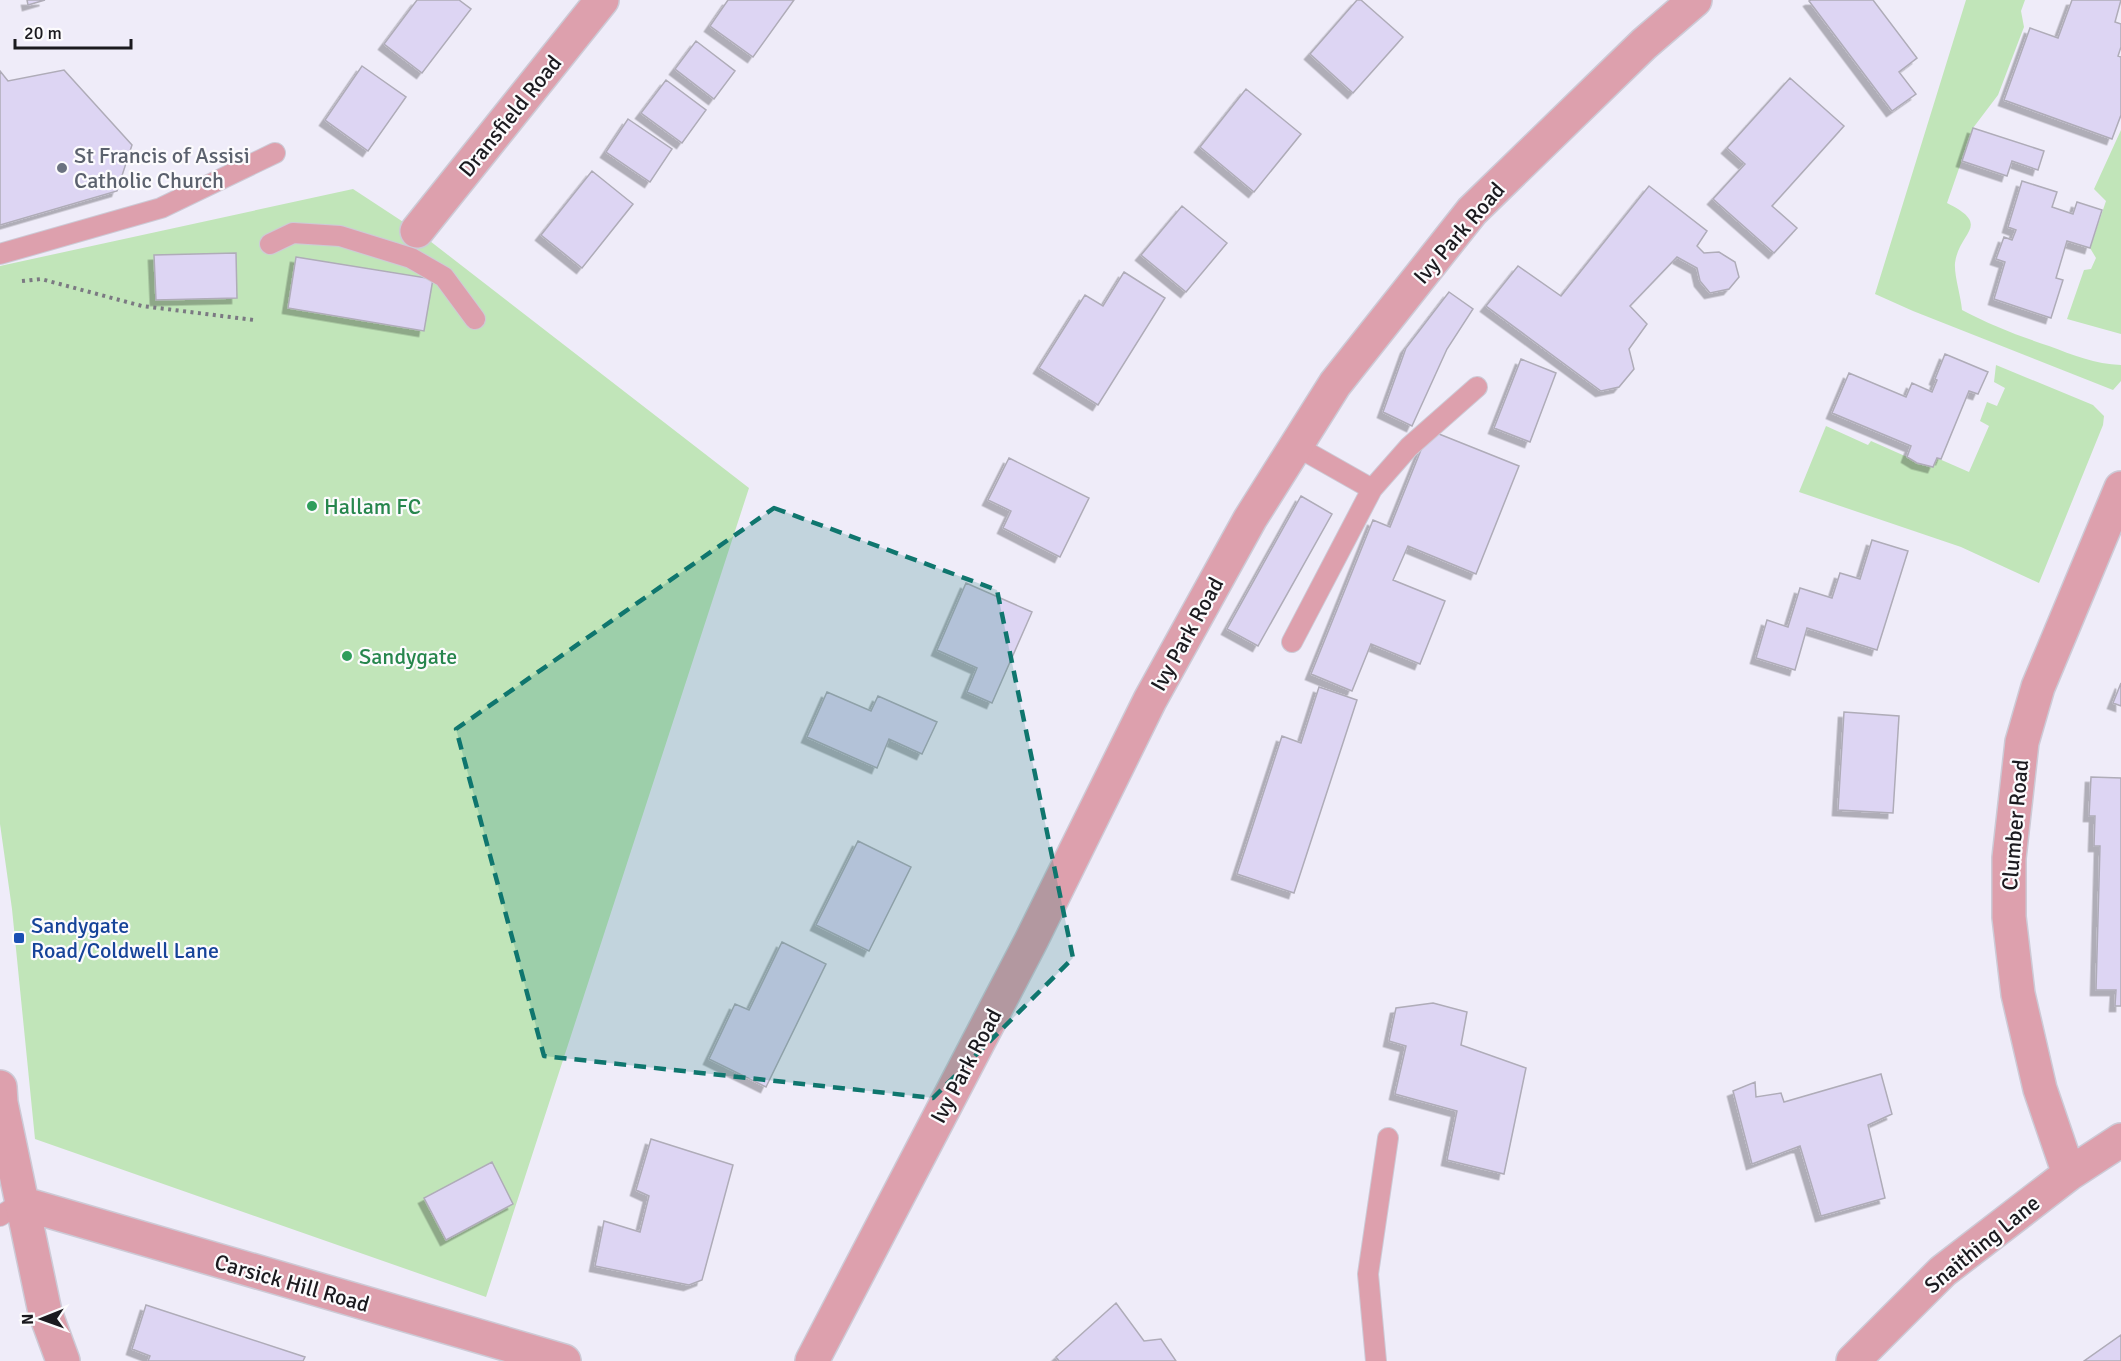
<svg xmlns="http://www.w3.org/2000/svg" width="2121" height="1361" viewBox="0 0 2121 1361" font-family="Signika,sans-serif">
  <defs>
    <filter id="shadow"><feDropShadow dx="-5.5" dy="5.5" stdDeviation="0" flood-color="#0004"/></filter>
  </defs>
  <rect width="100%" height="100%" fill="#efecf9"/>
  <path fill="#c1e5b9" d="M1966 0H2025L2021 11 2024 27 1998 95 1973 128 1947 203C1993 226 1959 231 1955 263 1954 276 1961 296 1962 310 1990 325 2019 336 2049 346 2073 355 2095 364 2121 365V381L2113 390 1913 311 1875 294Z
    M2121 130V334L2067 319 2084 270 2091 269 2096 258 2090 248 2106 201 2094 189Z
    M353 189 417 231 749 488 486 1297 35 1139 12 909 0 824V266Z
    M1996 365 2093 405 2104 416 2103 425 2039 583 1961 547 1799 492 1826 426 1868 445 1871 441 1914 460 1917 463 1933 466 1937 458 1969 472 1989 426 1980 421 1987 402 1997 406 2005 388 1994 382Z"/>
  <path fill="#ddd5f3" stroke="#afacb8" stroke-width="1.5" filter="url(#shadow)" d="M27 0H45L28 5Z
    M417 0H459L471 9 422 73 384 44Z
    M728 0H794L753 57 710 26Z
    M1357 0H1361L1403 37 1353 93 1310 54Z
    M1811 0H1873L1917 58 1899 72 1916 94 1892 111 1809 1Z
    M2072 0H2121L2115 22 2121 24V47L2118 56 2121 57V115L2112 139 2004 100 2030 28 2058 38Z
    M696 41 735 71 714 99 675 69Z
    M362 66 406 97 368 151 325 120Z
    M64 70 132 145 117 191 0 225V71L8 81Z
    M1790 78 1844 126 1772 206 1797 228 1774 253 1713 199 1745 164 1727 148Z
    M666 80 706 110 682 143 641 113Z
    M1246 89 1301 134 1254 192 1200 147Z
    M628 119 672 149 650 182 606 152Z
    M1973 128 2044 151 2038 170 2012 161 2007 176 1962 161Z
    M592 171 633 204 582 268 541 235Z
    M2022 181 2057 192 2052 207 2073 214 2077 202 2102 210 2090 248 2067 241 2056 278 2063 280 2051 318 1994 299 2005 262 1996 259 2004 237 2012 240 2016 230 2008 227Z
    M1649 186 1707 231 1697 246 1704 253 1719 252 1735 262 1739 277 1729 289 1710 293 1700 281 1697 268 1677 257 1630 306 1647 324 1629 349 1634 369 1619 387 1601 391 1486 306 1518 266 1561 296Z
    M1182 206 1227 243 1186 292 1141 255Z
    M236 253 237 298 156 300 154 255Z
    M296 257 433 279 424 331 288 308Z
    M1124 272 1165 298 1098 405 1039 368 1085 295 1103 306Z
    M1449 292 1473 309 1447 349 1412 426 1383 412 1406 348Z
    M1945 354 1988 372 1978 394 1969 391 1941 459 1937 458 1933 467 1917 463 1907 457 1911 446 1832 413 1849 373 1906 397 1912 383 1932 392 1937 380 1935 379Z
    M1521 359 1556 373 1530 442 1494 428Z
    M1429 430 1519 466 1476 574 1408 546 1393 580 1445 601 1420 664 1371 644 1352 691 1311 674 1373 520 1390 527Z
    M1009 458 1089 498 1060 557 1003 528 1011 511 988 500Z
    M1301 496 1332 514 1258 646 1227 629Z
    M1872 540 1908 551 1877 650 1807 628 1795 670 1756 658 1767 620 1788 627 1800 588 1832 598 1840 573 1860 579Z
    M966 583 1032 612 992 703 967 692 977 668 937 650Z
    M2121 683V706L2113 703Z
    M1319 687 1357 700 1294 893 1237 874 1282 736 1301 743Z
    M827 692 871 711 878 696 937 722 922 754 889 739 877 768 807 737Z
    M1844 712 1899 716 1893 813 1838 810Z
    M2091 777 2121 778V1006H2115L2116 990H2096L2100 846H2094L2095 816H2089Z
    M858 841 911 867 869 951 816 925Z
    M782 942 826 964 766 1087 709 1059 735 1004 749 1010Z
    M1433 1003 1467 1012 1461 1045 1526 1068 1504 1174 1447 1160 1457 1111 1395 1094 1406 1046 1389 1041 1396 1008Z
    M1881 1074 1892 1114 1868 1125 1885 1198 1821 1216 1800 1146 1752 1164 1733 1091 1755 1082 1756 1097 1781 1093 1784 1102Z
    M651 1139 733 1165 702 1280 689 1285 595 1266 604 1221 640 1232 649 1196 636 1190Z
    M492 1162 513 1204 446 1240 424 1198Z
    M1116 1303 1144 1341 1161 1339 1176 1361H1059L1056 1357Z
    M146 1305 305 1357 303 1361H148L150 1356 132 1349Z
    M2121 1335V1361H2084Z"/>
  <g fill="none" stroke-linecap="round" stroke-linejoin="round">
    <g stroke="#cdcad6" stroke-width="22">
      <path id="service" d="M270 244 293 233 340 236 411 258 444 277 475 319
        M0 254 161 208 275 153
        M1296 446 1372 489
        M1292 642 1372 489 1409 447 1477 387
        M0 1216 21 1203
        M1376 1361 1368 1274 1388 1138"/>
    </g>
    <g stroke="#cdcad6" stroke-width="36">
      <path id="minor" d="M417 231 602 0
        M2069 1174 2040 1089 2018 994 2009 917V858L2022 742 2038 687 2121 488
        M1853 1361 1943 1271 2069 1174 2121 1140"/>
    </g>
    <g stroke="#cdcad6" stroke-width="36">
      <path id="tertiary" d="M0 1087 1 1103 45 1312 63 1361
        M21 1203 564 1361
        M812 1361 1031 941 1150 700 1250 519 1335 384 1472 211 1644 44 1695 0"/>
    </g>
    <path stroke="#7b7982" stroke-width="4" stroke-dasharray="3 4.5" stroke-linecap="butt" d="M22 281 41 279 142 306 254 320"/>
    <use href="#service" stroke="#dda0ad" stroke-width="20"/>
    <use href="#minor" stroke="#dda0ad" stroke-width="33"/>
    <use href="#tertiary" stroke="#dda0ad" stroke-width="33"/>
  </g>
  <path fill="#0f766e" fill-opacity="0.2" stroke="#0f766e" stroke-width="4.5" stroke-dasharray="12 8" stroke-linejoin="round" d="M774 508 997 590 1073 958 933 1098 544 1056 456 729Z"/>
  <circle fill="#6b7280" stroke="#fcfbfd" stroke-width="2" cx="62" cy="168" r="6"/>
  <g fill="#2e9e5b" stroke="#fcfbfd" stroke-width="2">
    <circle cx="312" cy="506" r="6"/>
    <circle cx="347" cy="656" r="6"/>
  </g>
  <rect fill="#1a4fb4" stroke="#fcfbfd" stroke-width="2" x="13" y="932" width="12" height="12" rx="3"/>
  <g text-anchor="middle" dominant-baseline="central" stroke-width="4.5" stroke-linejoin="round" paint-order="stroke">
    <g font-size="22" fill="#1b1a1f" stroke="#fcfbfd">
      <text transform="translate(510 116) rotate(-51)">Dransfield Road</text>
      <text transform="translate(1459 233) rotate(-49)">Ivy Park Road</text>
      <text transform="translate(1187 634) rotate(-61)">Ivy Park Road</text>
      <text transform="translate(2015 825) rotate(-85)">Clumber Road</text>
      <text transform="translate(966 1066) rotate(-62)">Ivy Park Road</text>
      <text transform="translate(1982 1244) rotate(-39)">Snaithing Lane</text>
      <text transform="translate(292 1283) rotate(16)">Carsick Hill Road</text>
    </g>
    <g font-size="22" fill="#5b616d" stroke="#fcfbfd" text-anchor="start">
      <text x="74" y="155">St Francis of Assisi<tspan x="74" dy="25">Catholic Church</tspan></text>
    </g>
    <g font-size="22" fill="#27864d" stroke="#fcfbfd" text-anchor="start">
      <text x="324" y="506">Hallam FC</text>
      <text x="359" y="656">Sandygate</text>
    </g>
    <g font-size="22" fill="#164399" stroke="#fcfbfd" text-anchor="start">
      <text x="31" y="925">Sandygate<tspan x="31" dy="25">Road/Coldwell Lane</tspan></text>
    </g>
  </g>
  <g transform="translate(42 1319) rotate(269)" stroke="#fcfbfd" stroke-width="4.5" paint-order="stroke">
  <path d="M0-4.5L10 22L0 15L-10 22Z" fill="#1b1a1f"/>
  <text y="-9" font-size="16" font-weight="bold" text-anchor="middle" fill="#1b1a1f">N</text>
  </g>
  <path d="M15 39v9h116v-9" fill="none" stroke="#1b1a1f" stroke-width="3"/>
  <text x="24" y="39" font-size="18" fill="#1b1a1f" stroke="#fcfbfd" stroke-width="4.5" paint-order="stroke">20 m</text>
</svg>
